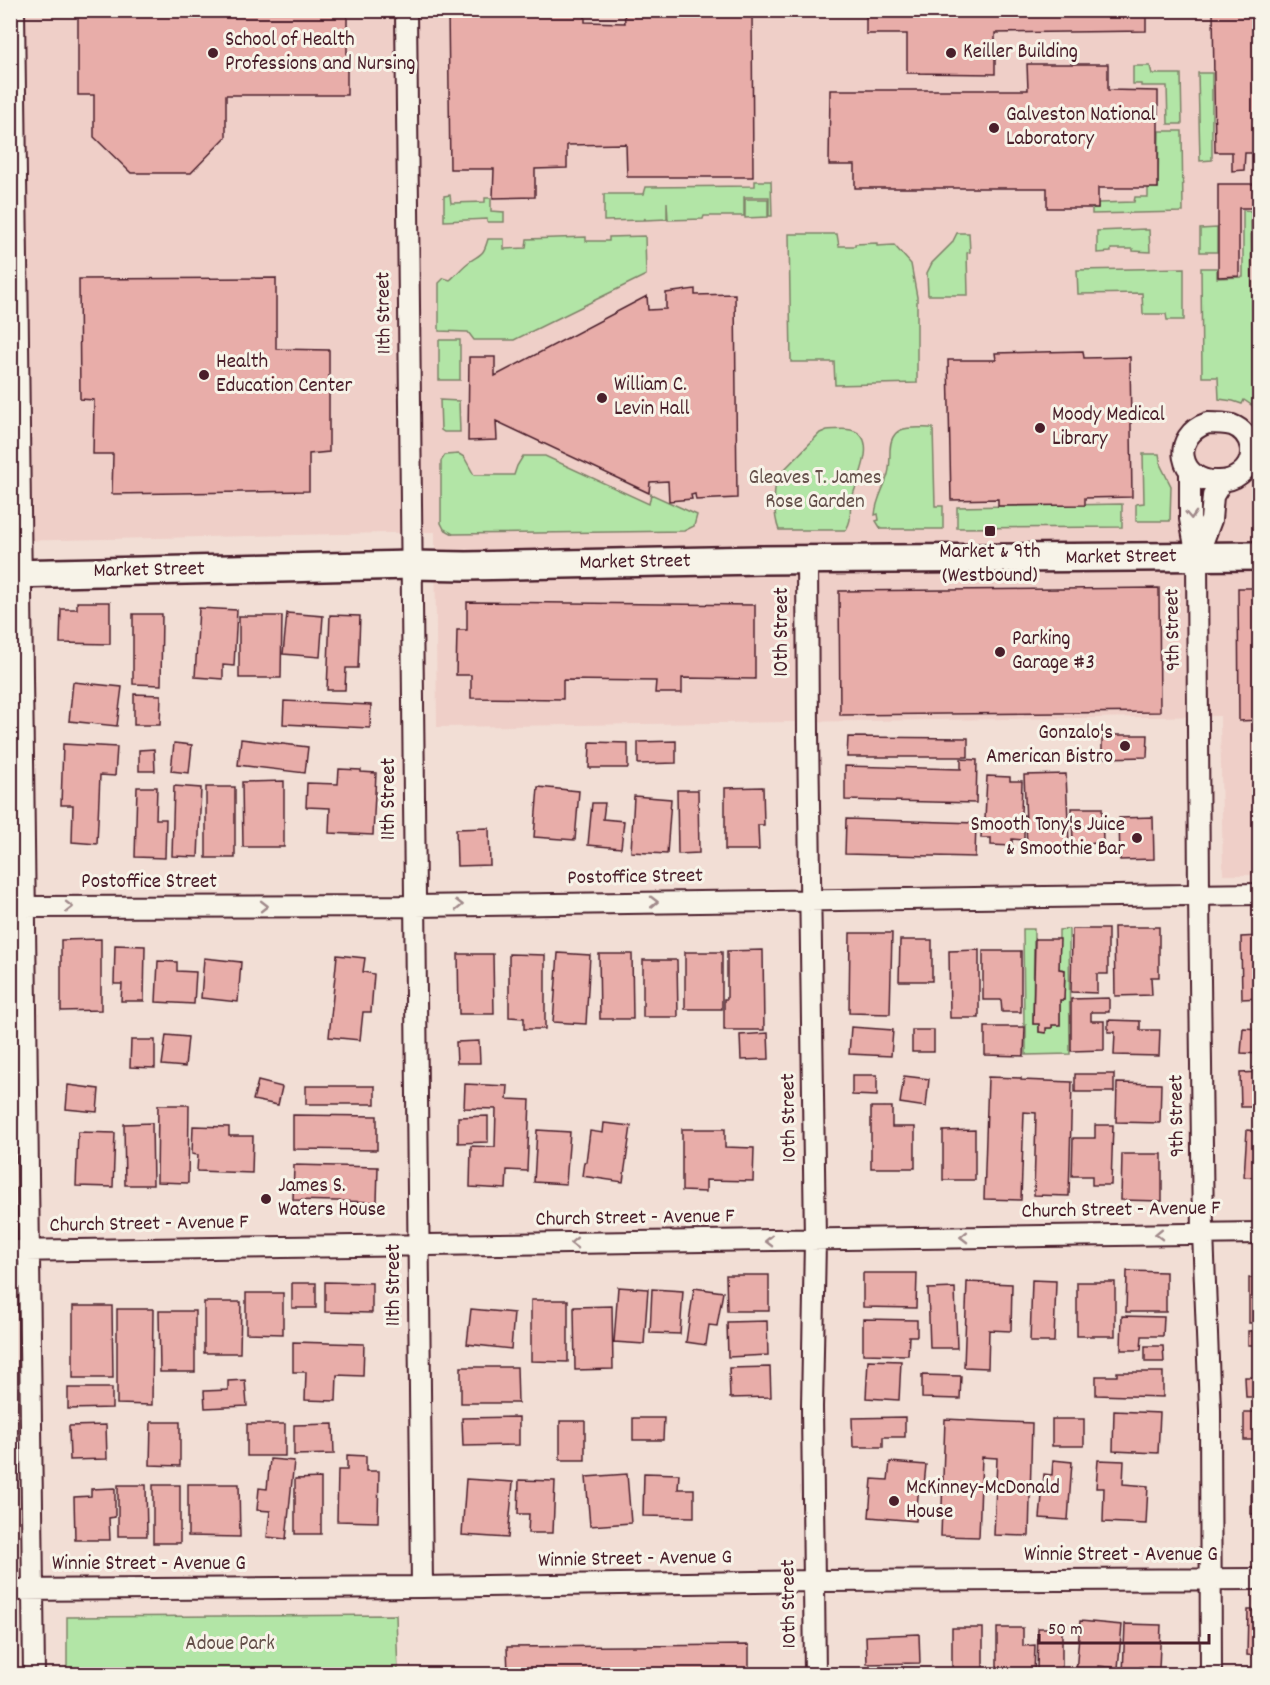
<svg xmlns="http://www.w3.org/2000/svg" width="1270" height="1685" viewBox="0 0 1270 1685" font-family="Dekko,sans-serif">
  <rect width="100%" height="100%" fill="#f2ded5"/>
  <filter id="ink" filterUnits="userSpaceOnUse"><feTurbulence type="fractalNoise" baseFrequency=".0167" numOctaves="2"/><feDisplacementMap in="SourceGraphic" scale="12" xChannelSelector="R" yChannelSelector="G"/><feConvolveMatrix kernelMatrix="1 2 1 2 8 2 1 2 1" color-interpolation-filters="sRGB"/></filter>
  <g filter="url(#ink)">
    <path fill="#efcfc8" d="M10 11H1259V875H1223L1220 716 437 727 435 532 11 541Z"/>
    <path fill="#b2e5a6" stroke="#7e8268" stroke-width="1.5" d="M1133 66H1150L1152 74H1181L1182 124H1168L1167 86H1141V84H1133Z
      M1198 73H1212V160L1200 161Z
      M1159 131H1182L1183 212 1092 214V208H1098V203L1134 202 1135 197H1148V188H1158Z
      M755 181H771L772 216H769V197H744V216H704L703 219 668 220 667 202V219L645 220V218L644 220 604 221V194H644L646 187 755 186Z
      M450 195 451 203 485 202V198H491V211L504 212V222H487V219L444 221V196Z
      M745 199H768V217L745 218Z
      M1243 210 1251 211 1253 406 1244 400 1242 404 1233 401 1219 399 1218 377H1202L1201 268H1217V278L1243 277Z
      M1217 228V252H1200V229Z
      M1145 229V230H1149L1150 252 1133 251V249H1111V252L1097 253V231Z
      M957 233H969L970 252 967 253 968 295H928L927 273 932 263 952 243Z
      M789 234H837L839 246H855V244L877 243V246L894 245 911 264 917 297V383L835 385 834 362H791Z
      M645 236 646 275 514 340H474L468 332 439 331V283L444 278 450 280C457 274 462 267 469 262 482 253 483 256 488 239H504V249L526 248 527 239 586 237V241H609V237Z
      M1184 268V320H1167L1166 314H1143L1142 293 1078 294 1077 270Z
      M439 340H460V380H439Z
      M440 400 459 401 460 432H444L441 430Z
      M933 428 935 506H943V529H881L876 521 879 520 878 514 875 515C876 499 884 489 888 474 890 467 890 458 890 450 891 423 912 428 933 428Z
      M827 430C834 430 843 428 851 430 882 437 854 485 851 502 849 515 853 517 846 530H779C774 518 772 486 779 475L820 433Z
      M459 454 464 457 474 475H514L517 466 523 456H545L649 504 651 494 697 515 694 526 684 531 453 534 444 529 441 523V461L445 455Z
      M1143 454H1159L1161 466 1171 486 1170 521H1136V504L1144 503Z
      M1122 504V527L957 528V507Z
      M1023 929H1034L1033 1024H1039V1032L1045 1033 1046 1028H1052V1025H1060V1000H1064L1065 970 1059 969V930L1069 929 1070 1054 1026 1055V1025H1024Z
      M396 1615 398 1674H67V1617Z"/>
    <path fill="#e8ada9" stroke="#4a1f2b" stroke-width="1.5" d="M78 10H347V95H226V137L191 173H131L94 137V95H78Z
      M448 10H585V22L625 23 624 10H752L753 177H627L626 144 567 145V168L535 169V197L493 198 494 169H450Z
      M866 10H1146V31L995 33V74L907 73V34H866Z
      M1213 10H1260V153H1245L1244 170 1232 171V152H1215Z
      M1027 64H1108V90L1158 91V188H1098V208H1047V188H855V165H829L830 90H1028Z
      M1218 184H1260V208H1239V276L1218 277Z
      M276 278V349L329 350V452L309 454V491L112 494 113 454H93L94 400 80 399 79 279Z
      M695 289V295L735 294 737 498 696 500 695 494 691 495 692 499 669 501 668 481 650 482 649 493 496 421 497 440 468 441 469 357H495V376L647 296 648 310 666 309V293Z
      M1083 351 1084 358 1130 357 1132 497 1085 498V505L998 506V499L951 500 948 360H996L995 353Z
      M1159 588 1160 712 840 715 839 591Z
      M1238 588H1260V720L1239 721Z
      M77 602H110V644L60 643 61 609H77Z
      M467 602 755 605V679L682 678V693H655L656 681 563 680V699L471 698V675H456L457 630H467Z
      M199 608 237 610 234 666 223 665V679L195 677Z
      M287 613 323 616 320 657 283 654Z
      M133 614H162L161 685 133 684Z
      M330 615 360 616 358 668H346L345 690H327Z
      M239 616H282L281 678H239Z
      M73 682 122 687 117 726 69 721Z
      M134 694 161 695 160 725H134Z
      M284 701 371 705 370 728 283 724Z
      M1102 735H1148L1147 757 1102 758Z
      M848 737 968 738V757H847Z
      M241 739 308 747 305 773 238 765Z
      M676 741V763L638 764V742Z
      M590 742 628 743V768H589Z
      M174 743 192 745 189 773 171 771Z
      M63 744 117 747 115 776 100 775 97 844 72 842 73 805H61Z
      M154 749 155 771H139V750Z
      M961 759 977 760 976 803 845 800V766L961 769Z
      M339 769 361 770V772L376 773 373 835 329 833 330 808 306 807 307 783 338 784Z
      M1066 774 1069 845 1027 846 1024 775Z
      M987 776 1010 777V781H1022L1021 815H1024V840L1012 839V846L991 845V838H981L982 820H985Z
      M284 781V847H243L242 782Z
      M174 786 201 788 198 857 172 856Z
      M137 787H157L156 819H166L165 858 135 857Z
      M206 787H235V858H206Z
      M538 787 579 791 575 840 534 837Z
      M763 787 764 825H758L759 850H725V788Z
      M677 790H698L699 853 678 854Z
      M634 796 671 799 667 854 631 852Z
      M592 803H605L603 819 624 821 621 848 588 845Z
      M1072 808H1102L1103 843 1073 844Z
      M1153 817 1154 859 1120 860 1119 818Z
      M846 819 976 823 975 857 845 854Z
      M489 828 490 865 457 866 456 829Z
      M1114 927H1159V977H1151L1152 995 1115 996Z
      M1072 929H1108V974H1097V993L1071 992Z
      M850 933H892L890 1014 849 1013Z
      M1260 936V998L1242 999 1241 937Z
      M101 939V1010L61 1011V940Z
      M1035 939H1060L1059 969 1065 970 1064 1000H1060V1025H1052V1028H1046V1033L1039 1032V1024H1033Z
      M900 940H932V981H899Z
      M115 945 145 946 144 1001H121L122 984H114Z
      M763 950 764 1030H724V999H727V951Z
      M979 950V1018H950L949 951Z
      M983 951H1021V1012H1002L1001 1000H983Z
      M685 952H722V1009H685Z
      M558 953 590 955 586 1024 553 1022Z
      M458 954H493L494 1014H459Z
      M509 954 545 955V1029H524V1018L509 1017Z
      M599 954H632L633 1019H600Z
      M337 955 365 958 363 972 374 974 371 1012H363L360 1040 329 1037Z
      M204 958 241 962 238 1002 201 998Z
      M643 960H677L678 1017H643Z
      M158 961 177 962V971L196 972 194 1004 156 1002Z
      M1109 998V1012H1091V1021H1104V1050L1071 1051V999Z
      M1108 1020 1140 1021V1030H1160L1159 1056 1114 1055 1115 1032H1108Z
      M851 1027 893 1030 891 1056 849 1054Z
      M985 1027H1025L1024 1056 985 1055Z
      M1243 1028 1260 1029V1054L1241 1053Z
      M912 1030H934V1052H912Z
      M768 1033 769 1059 741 1060 740 1035Z
      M166 1035 188 1037 185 1067 162 1065Z
      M131 1040H155V1068L130 1067Z
      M479 1041 480 1063H457L456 1042Z
      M1260 1072V1107H1241L1240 1073Z
      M1075 1074H1114V1092H1075Z
      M852 1075H877V1096L852 1095Z
      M904 1076 929 1079 926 1107 900 1103Z
      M988 1077 1021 1078V1080L1072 1082 1069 1196 1034 1195 1036 1113 1024 1112 1021 1200 984 1199Z
      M258 1081 282 1087 278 1105 253 1100Z
      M1117 1083 1161 1084 1160 1123 1116 1122Z
      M465 1084 508 1086 507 1099 530 1100 527 1171 507 1170 506 1189 470 1187 471 1146 495 1147 496 1109 464 1108Z
      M68 1085 99 1089 97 1112 66 1109Z
      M306 1086H375V1104H306Z
      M158 1105H189L188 1183 157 1182Z
      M871 1107H892V1127H915V1168H871Z
      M293 1115 377 1116V1150L293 1149Z
      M488 1116V1142L458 1143V1117Z
      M152 1123 153 1185H125L124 1124Z
      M604 1123 631 1126 623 1182 582 1176 584 1162H586L590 1131 603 1133Z
      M1095 1125H1113L1111 1185H1092V1176H1072L1073 1138H1095Z
      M193 1126 229 1127V1136H253L252 1173 197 1171 198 1155 192 1154Z
      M682 1129H725V1147L754 1148 753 1181 706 1180V1192L682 1191Z
      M537 1130 570 1132 566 1184 534 1182Z
      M975 1130V1180H943V1131Z
      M1247 1130 1260 1131V1178L1244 1177Z
      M78 1132 115 1133 113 1187 76 1186Z
      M1122 1154H1162V1201L1121 1200Z
      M294 1165 378 1167 377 1202 293 1200Z
      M1127 1271 1166 1272V1312H1126Z
      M863 1273H917L916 1308 863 1307Z
      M726 1275H769V1311H727Z
      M1249 1278H1260V1323H1249Z
      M1032 1280 1056 1281 1054 1342H1030Z
      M325 1282 372 1283V1313L325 1312Z
      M967 1282 1012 1284 1011 1331 989 1330 988 1368 964 1367Z
      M1077 1282H1115V1336H1077Z
      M292 1283H316V1308H292Z
      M618 1287 648 1289 644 1344 614 1342Z
      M694 1288 723 1292 717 1326 709 1325 706 1345 686 1342Z
      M955 1288 957 1348H930L928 1289Z
      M652 1289 683 1291 680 1334 650 1333Z
      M246 1293H283V1334L246 1333Z
      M531 1300H568V1362L531 1361Z
      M204 1302H241L240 1353H204Z
      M73 1306H112L113 1378H73Z
      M612 1306 613 1369 575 1370 574 1307Z
      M117 1309H153L152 1405 117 1404Z
      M471 1309 514 1313 511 1349 467 1344Z
      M159 1311H195V1372H160Z
      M1122 1316 1164 1317 1163 1336H1142L1141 1350H1121Z
      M863 1319 917 1320V1336H909L908 1355 863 1354Z
      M767 1321 768 1355 728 1357 727 1322Z
      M1248 1331H1260V1345H1248Z
      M293 1342 364 1344 363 1376 337 1375 336 1401 305 1400 306 1372H293Z
      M1145 1346H1163L1164 1362H1145Z
      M868 1360 901 1361 899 1400 866 1398Z
      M461 1367H517L518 1403H461Z
      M770 1367 771 1397 730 1398 729 1368Z
      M1117 1372H1163V1397L1096 1395V1376H1117Z
      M922 1375 961 1376 960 1399 922 1398Z
      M1245 1377H1260V1397H1246Z
      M245 1380 247 1406 205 1408 204 1391 228 1390V1381Z
      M68 1388H112V1408L68 1409Z
      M1114 1411 1160 1413 1158 1453 1113 1451Z
      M1244 1412H1260V1440H1244Z
      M519 1417V1445L463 1446 462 1418Z
      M905 1417V1437H883V1447H853L852 1418Z
      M633 1418H664L663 1440H633Z
      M945 1419 1032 1423 1029 1536 994 1535 997 1458 982 1457 979 1537 941 1536Z
      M1052 1419H1084V1446H1052Z
      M560 1421H585V1460H560Z
      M151 1422H180V1466L150 1465Z
      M247 1424H285V1456H247Z
      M333 1424 334 1454 294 1455V1425Z
      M106 1425 107 1459 70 1460 69 1426Z
      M1252 1454H1260V1514H1251Z
      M347 1455 366 1456V1471H379L378 1522 337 1521 338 1470H347Z
      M270 1459 294 1461 286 1539 267 1537 270 1511 257 1510 259 1488 267 1489Z
      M1053 1460 1072 1462 1068 1520 1040 1518 1044 1474 1052 1475Z
      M1098 1460 1124 1461 1123 1484 1148 1486 1146 1524 1103 1522 1104 1488H1096Z
      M890 1462 926 1465 924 1485 919 1484 916 1521 869 1517 872 1479 888 1480Z
      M644 1473 679 1474 678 1489H694V1517L643 1516Z
      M627 1474 631 1523 590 1526 586 1477Z
      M321 1478V1534H295V1479Z
      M466 1479 513 1482 508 1538 462 1535Z
      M519 1480 555 1481 553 1533H528L529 1514H518Z
      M188 1484H239L240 1537 188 1536Z
      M118 1485H146L147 1536H118Z
      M153 1485H180V1543H153Z
      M115 1488V1517L109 1518 110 1540H75L74 1497 91 1496V1489Z
      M1248 1610H1260V1656L1247 1655Z
      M1080 1621 1122 1625 1118 1668 1099 1666 1098 1674H1076Z
      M1125 1624 1161 1625 1159 1668 1140 1667V1674H1123Z
      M952 1628H983V1674H952Z
      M997 1628H1023V1646L1035 1645 1034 1674H997Z
      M1038 1628H1062V1672L1037 1671Z
      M919 1634 920 1663 867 1664 866 1636Z
      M749 1645V1674H508L507 1647Z"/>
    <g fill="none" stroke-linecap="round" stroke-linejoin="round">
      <g stroke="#4a1f2b" stroke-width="24">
        <path id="street" d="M14 10 34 1674
          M406 10 422 1587
          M1208 423C1216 423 1224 423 1232 425 1253 433 1258 460 1240 474 1234 479 1226 481 1218 481 1178 483 1170 435 1208 423Z
          M1190 472V519L1197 557 1199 895 1203 1233 1210 1410 1211 1674
          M1197 557 1211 520 1213 496 1222 481
          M807 560 808 732 815 1240 812 1407 815 1674
          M10 907 416 906 1260 894
          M10 1251 1260 1233
          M10 1590 422 1587 814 1581 1260 1579"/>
      </g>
      <g stroke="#4a1f2b" stroke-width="32">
        <path id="secondary" d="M10 574 412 565 466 566 760 560 1260 556"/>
      </g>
      <use href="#street" stroke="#f7f3e8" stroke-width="20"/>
      <use href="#secondary" stroke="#f7f3e8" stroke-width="27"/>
    </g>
    <defs><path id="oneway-chevron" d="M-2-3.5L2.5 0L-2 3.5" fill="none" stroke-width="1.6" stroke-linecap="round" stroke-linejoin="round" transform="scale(1.5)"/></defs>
    <g stroke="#a0898a">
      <use href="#oneway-chevron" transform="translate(1191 515) rotate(87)"/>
      <use href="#oneway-chevron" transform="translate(654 902) rotate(-1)"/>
      <use href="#oneway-chevron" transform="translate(459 905) rotate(-1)"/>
      <use href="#oneway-chevron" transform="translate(264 906)"/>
      <use href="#oneway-chevron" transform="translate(69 907)"/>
      <use href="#oneway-chevron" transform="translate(1159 1234) rotate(179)"/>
      <use href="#oneway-chevron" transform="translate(964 1237) rotate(179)"/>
      <use href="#oneway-chevron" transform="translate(769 1241) rotate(179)"/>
      <use href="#oneway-chevron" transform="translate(574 1243) rotate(179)"/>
    </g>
  </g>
  <g fill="#4a1f2b" stroke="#f7f3e8" stroke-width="2">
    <circle cx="213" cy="53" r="6"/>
    <circle cx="951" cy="53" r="6"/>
    <circle cx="994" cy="128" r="6"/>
    <circle cx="204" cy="375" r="6"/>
    <circle cx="602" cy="398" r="6"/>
    <circle cx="1040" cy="428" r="6"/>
    <rect x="984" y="525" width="12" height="12" rx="3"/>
    <circle cx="1000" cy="652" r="6"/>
    <circle cx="1125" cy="746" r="6"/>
    <circle cx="1137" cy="838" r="6"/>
    <circle cx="266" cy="1199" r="6"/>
    <circle cx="894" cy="1501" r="6"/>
  </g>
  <g text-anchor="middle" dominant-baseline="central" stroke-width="6" stroke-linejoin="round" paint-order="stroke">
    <g font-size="21" fill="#4a1f2b" stroke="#f7f3e8" text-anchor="start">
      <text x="225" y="41">School of Health<tspan x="225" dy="24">Professions and Nursing</tspan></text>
      <text x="963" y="53">Keiller Building</text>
      <text x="1006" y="116">Galveston National<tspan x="1006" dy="24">Laboratory</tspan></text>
      <text x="216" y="363">Health<tspan x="216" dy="24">Education Center</tspan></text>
      <text x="614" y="386">William C.<tspan x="614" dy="24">Levin Hall</tspan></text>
      <text x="1052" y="416">Moody Medical<tspan x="1052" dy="24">Library</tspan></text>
      <text x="990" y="553" text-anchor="middle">Market &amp; 9th<tspan x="990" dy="24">(Westbound)</tspan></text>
      <text x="1012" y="640">Parking<tspan x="1012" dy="24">Garage #3</tspan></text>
      <text x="1113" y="734" text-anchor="end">Gonzalo's<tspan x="1113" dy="24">American Bistro</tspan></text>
      <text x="1125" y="826" text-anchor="end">Smooth Tony's Juice<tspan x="1125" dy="24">&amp; Smoothie Bar</tspan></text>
      <text x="278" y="1187">James S.<tspan x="278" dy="24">Waters House</tspan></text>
      <text x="906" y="1489">McKinney-McDonald<tspan x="906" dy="24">House</tspan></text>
    </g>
    <g font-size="21" fill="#4a1f2b" stroke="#f7f3e8">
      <text transform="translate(385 313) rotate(-91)">11th Street</text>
      <text transform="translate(1121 558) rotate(-1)">Market Street</text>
      <text transform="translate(635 563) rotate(-1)">Market Street</text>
      <text transform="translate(149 571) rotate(-1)">Market Street</text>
      <text transform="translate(1174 630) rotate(-91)">9th Street</text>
      <text transform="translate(783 632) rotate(-90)">10th Street</text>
      <text transform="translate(390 799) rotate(-90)">11th Street</text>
      <text transform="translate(635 878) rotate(-1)">Postoffice Street</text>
      <text x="149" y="883">Postoffice Street</text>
      <text transform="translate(1178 1116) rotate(-91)">9th Street</text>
      <text transform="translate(790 1118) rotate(-91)">10th Street</text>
      <text transform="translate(1121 1211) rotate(-1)">Church Street - Avenue F</text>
      <text transform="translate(635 1219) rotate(-1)">Church Street - Avenue F</text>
      <text transform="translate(149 1225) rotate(-1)">Church Street - Avenue F</text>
      <text transform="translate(395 1285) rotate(-90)">11th Street</text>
      <text x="1121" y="1556">Winnie Street - Avenue G</text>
      <text transform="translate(635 1560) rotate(-1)">Winnie Street - Avenue G</text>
      <text x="149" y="1565">Winnie Street - Avenue G</text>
      <text transform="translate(790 1604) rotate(-91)">10th Street</text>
    </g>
    <g font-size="21" fill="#64504a" stroke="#f7f3e8">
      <text x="815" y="479">Gleaves T. James<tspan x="815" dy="24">Rose Garden</tspan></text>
      <text x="230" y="1645">Adoue Park</text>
    </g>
  </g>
  <rect width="1270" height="1685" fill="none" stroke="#f7f3e8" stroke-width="36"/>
  <rect x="18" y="18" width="1234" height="1649" fill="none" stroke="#4a1f2b" stroke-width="2" filter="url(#ink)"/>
  <path d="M1039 1634v9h170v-9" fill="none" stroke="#4a1f2b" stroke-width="3"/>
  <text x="1048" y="1634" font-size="18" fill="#4a1f2b" stroke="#f7f3e8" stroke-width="4.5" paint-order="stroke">50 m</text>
</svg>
